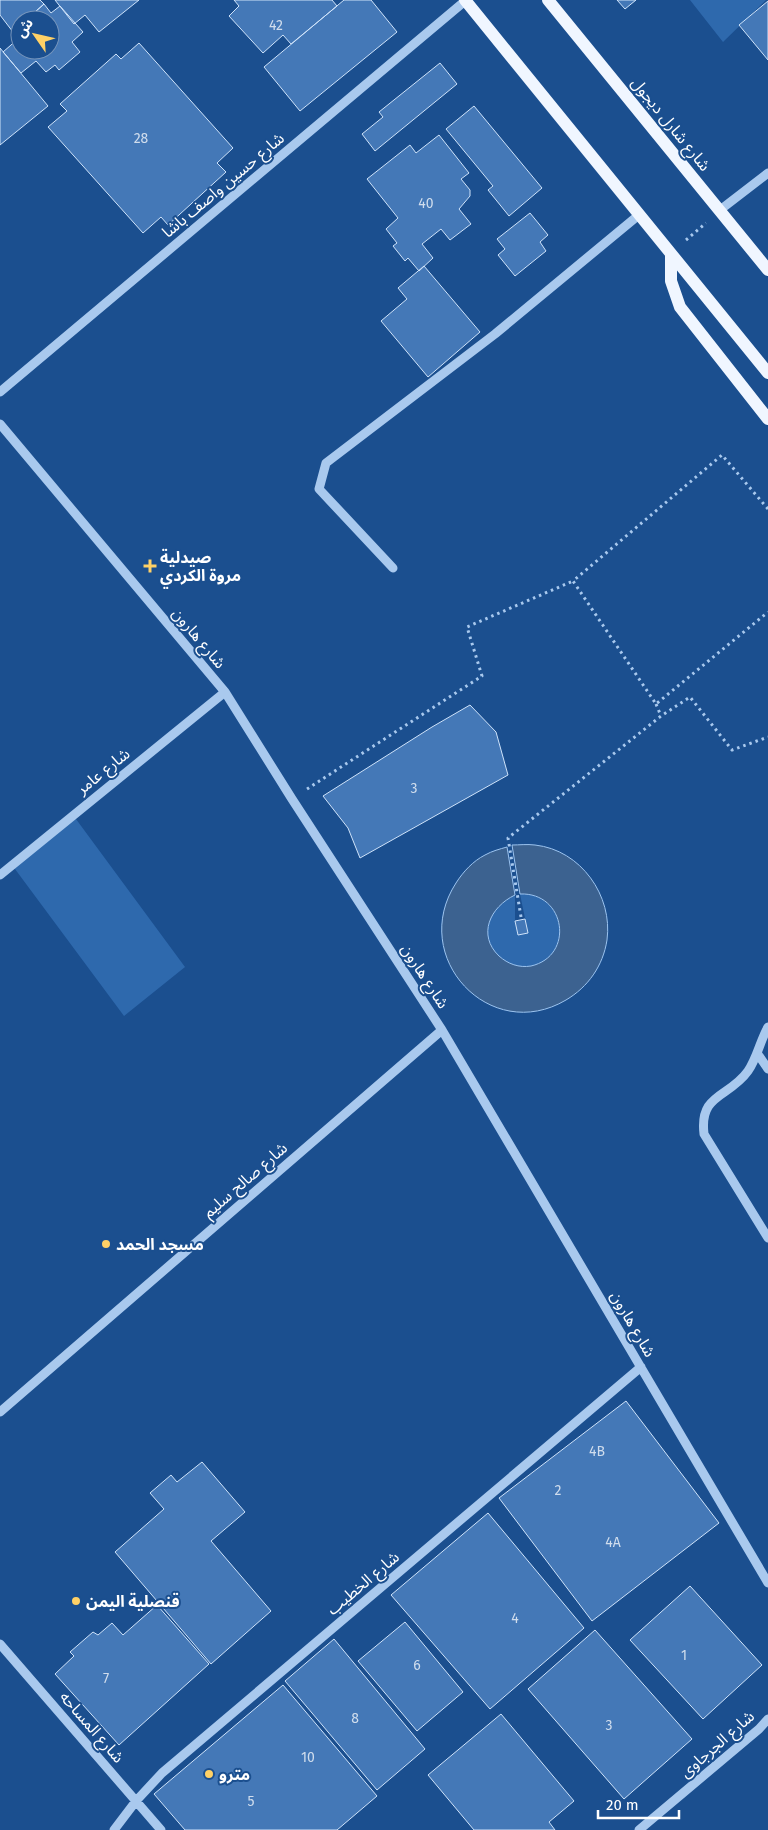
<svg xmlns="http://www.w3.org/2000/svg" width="768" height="1830" viewBox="0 0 768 1830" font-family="'Fira Sans','Noto Sans Arabic',sans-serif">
  <rect width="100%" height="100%" fill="#1b4f8f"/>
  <path fill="#2e69ad" d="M690 0H766L723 42Z
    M73 815 185 967 124 1016 12 865Z
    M520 894C566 892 575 956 531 966 519 968 508 964 499 956 477 935 490 907 515 895V921L518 934 528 933Z"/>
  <path fill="#3c6290" stroke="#9cc4f0" d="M512 845C519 845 527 844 535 845 581 850 613 896 607 940 603 966 588 987 566 1000 490 1045 408 957 456 883 463 872 473 861 485 855 492 851 500 849 507 847L515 895C490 907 477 935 499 956 508 964 519 968 531 966 575 956 566 892 520 894Z"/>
  <path fill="#4478b7" stroke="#cfe3fa" d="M0 0H40L44 4 26 20H20V26L13 32 0 15Z
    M55 0H139L99 32 85 15 74 24Z
    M234 0H332L337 6 291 44 283 35 263 53 229 16 239 6Z
    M344 0H371L397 32 300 111 264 67Z
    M617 0H636L625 9Z
    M768 1V60L739 25Z
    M44 4 51 13 60 6 83 32 72 42 80 52 59 70 55 65 46 72 36 61 21 73 3 52 19 38 13 32 20 26V50H50V20H26Z
    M139 43 233 148 217 163 226 172 168 225 161 217 143 233 48 127 67 111 60 104 116 54 121 59Z
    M0 48 48 106 0 145Z
    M440 63 457 84 375 151 362 134 383 117 379 112Z
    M474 106 542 188 509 216 488 190 493 186 446 129Z
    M439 135 469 173 461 179 470 190V196L459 209 471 224 450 240 441 229 422 244 433 258 419 271 408 258 405 261 393 246 397 243 386 229 398 218 367 179 410 145 416 153Z
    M530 213 548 235 540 242 546 251 515 276 498 255 505 249 497 239Z
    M424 266 480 332 428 377 381 321 407 299 398 288Z
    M470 705 496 732 508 775 360 858 348 828 323 796 432 727Z
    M525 919 528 933 518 935 515 921Z
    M626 1401 719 1523 592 1621 499 1498Z
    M202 1462 245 1512 211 1541 271 1611 211 1664 115 1552 164 1509 150 1493 171 1475 177 1482Z
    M488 1513 584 1628 490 1709 391 1595Z
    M690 1586 762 1665 703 1719 630 1640Z
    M157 1605 209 1664 119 1745 55 1674 74 1656 70 1652 93 1632 98 1635 112 1623 123 1635Z
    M405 1622 463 1692 417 1731 358 1661Z
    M595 1630 692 1739 624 1799 528 1689Z
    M334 1639 425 1749 377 1790 285 1681Z
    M283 1685 377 1796 337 1830H185L154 1794Z
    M501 1714 574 1801 549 1822 555 1830H474L428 1775Z"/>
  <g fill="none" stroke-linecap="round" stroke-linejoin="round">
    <path stroke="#a9c9ee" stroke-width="3" stroke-dasharray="2.5 4" stroke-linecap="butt" d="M686 240 706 223
      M768 509 722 455 573 581 656 704 768 612
      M656 704 661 716
      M307 789 482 676 467 627 573 581
      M521 917 508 838 661 716 690 697 732 750 768 737"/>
    <path stroke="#a9c9ee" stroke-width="9" d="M720 210 768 173
      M0 392 465 1
      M0 424 225 692 292 799 442 1030 768 1583
      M393 568 319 489 326 463 495 334 640 214
      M0 875 225 692
      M768 1027C760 1041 757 1058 748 1071 729 1098 699 1093 704 1134L768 1238
      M757 1053 768 1069
      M0 1412 442 1030
      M0 1644 161 1830
      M114 1830 136 1801 162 1773 641 1367
      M639 1830 759 1729 768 1719"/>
    <path stroke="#f0f6ff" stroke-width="12" d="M465 0 768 373
      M548 0 768 270
      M671 254V281L680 307 768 419"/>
  </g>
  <g fill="#ffd166" stroke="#1b4f8f" stroke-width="2">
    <path d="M147.5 558.5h5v5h5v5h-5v5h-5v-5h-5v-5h5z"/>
    <circle cx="106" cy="1244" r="5"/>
    <circle cx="76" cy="1601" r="5"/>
    <circle cx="209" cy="1774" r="5"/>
  </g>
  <g text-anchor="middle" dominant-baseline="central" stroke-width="4" stroke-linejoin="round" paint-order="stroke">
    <g font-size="14" fill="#d0dded">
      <text x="276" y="25">42</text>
      <text x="141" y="138">28</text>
      <text x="426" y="203">40</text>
      <text x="414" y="788">3</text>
      <text x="597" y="1451">4B</text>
      <text x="558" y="1490">2</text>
      <text x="613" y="1542">4A</text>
      <text x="515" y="1618">4</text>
      <text x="684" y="1655">1</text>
      <text x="417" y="1665">6</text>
      <text x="106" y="1678">7</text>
      <text x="355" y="1718">8</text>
      <text x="609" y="1725">3</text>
      <text x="308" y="1757">10</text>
      <text x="251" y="1801">5</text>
    </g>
    <g font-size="16" fill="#fff" stroke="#1b4f8f">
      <text transform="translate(671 124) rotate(51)">شارع شارل ديجول</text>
      <text transform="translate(223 185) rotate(-40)">شارع حسين واصف باشا</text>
      <text transform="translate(199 638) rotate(50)">شارع هارون</text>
      <text transform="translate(103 771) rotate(-39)">شارع عامر</text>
      <text transform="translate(425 976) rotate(57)">شارع هارون</text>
      <text transform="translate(245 1180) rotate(-41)">شارع صالح سليم</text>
      <text transform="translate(633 1324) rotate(60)">شارع هارون</text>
      <text transform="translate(363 1583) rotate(-40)">شارع الخطيب</text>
      <text transform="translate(92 1727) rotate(49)">شارع المساحه</text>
      <text transform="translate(717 1744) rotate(-41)">شارع الجرجاوى</text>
    </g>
    <g font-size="16" font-weight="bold" fill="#fff" stroke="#1b4f8f" text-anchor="start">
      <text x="160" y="557">صيدلية<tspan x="160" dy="18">مروة الكردي</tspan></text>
      <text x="116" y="1244">مسجد الحمد</text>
      <text x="86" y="1601">قنصلية اليمن</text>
      <text x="219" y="1774">مترو</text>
    </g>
  </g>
  <g transform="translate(35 35) rotate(304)"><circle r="24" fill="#1b4f8f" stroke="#7695bc"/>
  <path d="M0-4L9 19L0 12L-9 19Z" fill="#ffd166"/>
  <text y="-8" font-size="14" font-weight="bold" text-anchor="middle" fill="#ffffff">ش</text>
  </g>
  <path d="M598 1810v8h81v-8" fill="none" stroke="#ffffff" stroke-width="2.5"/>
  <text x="606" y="1810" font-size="15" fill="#ffffff" stroke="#1b4f8f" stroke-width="4" paint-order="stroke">20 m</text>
</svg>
